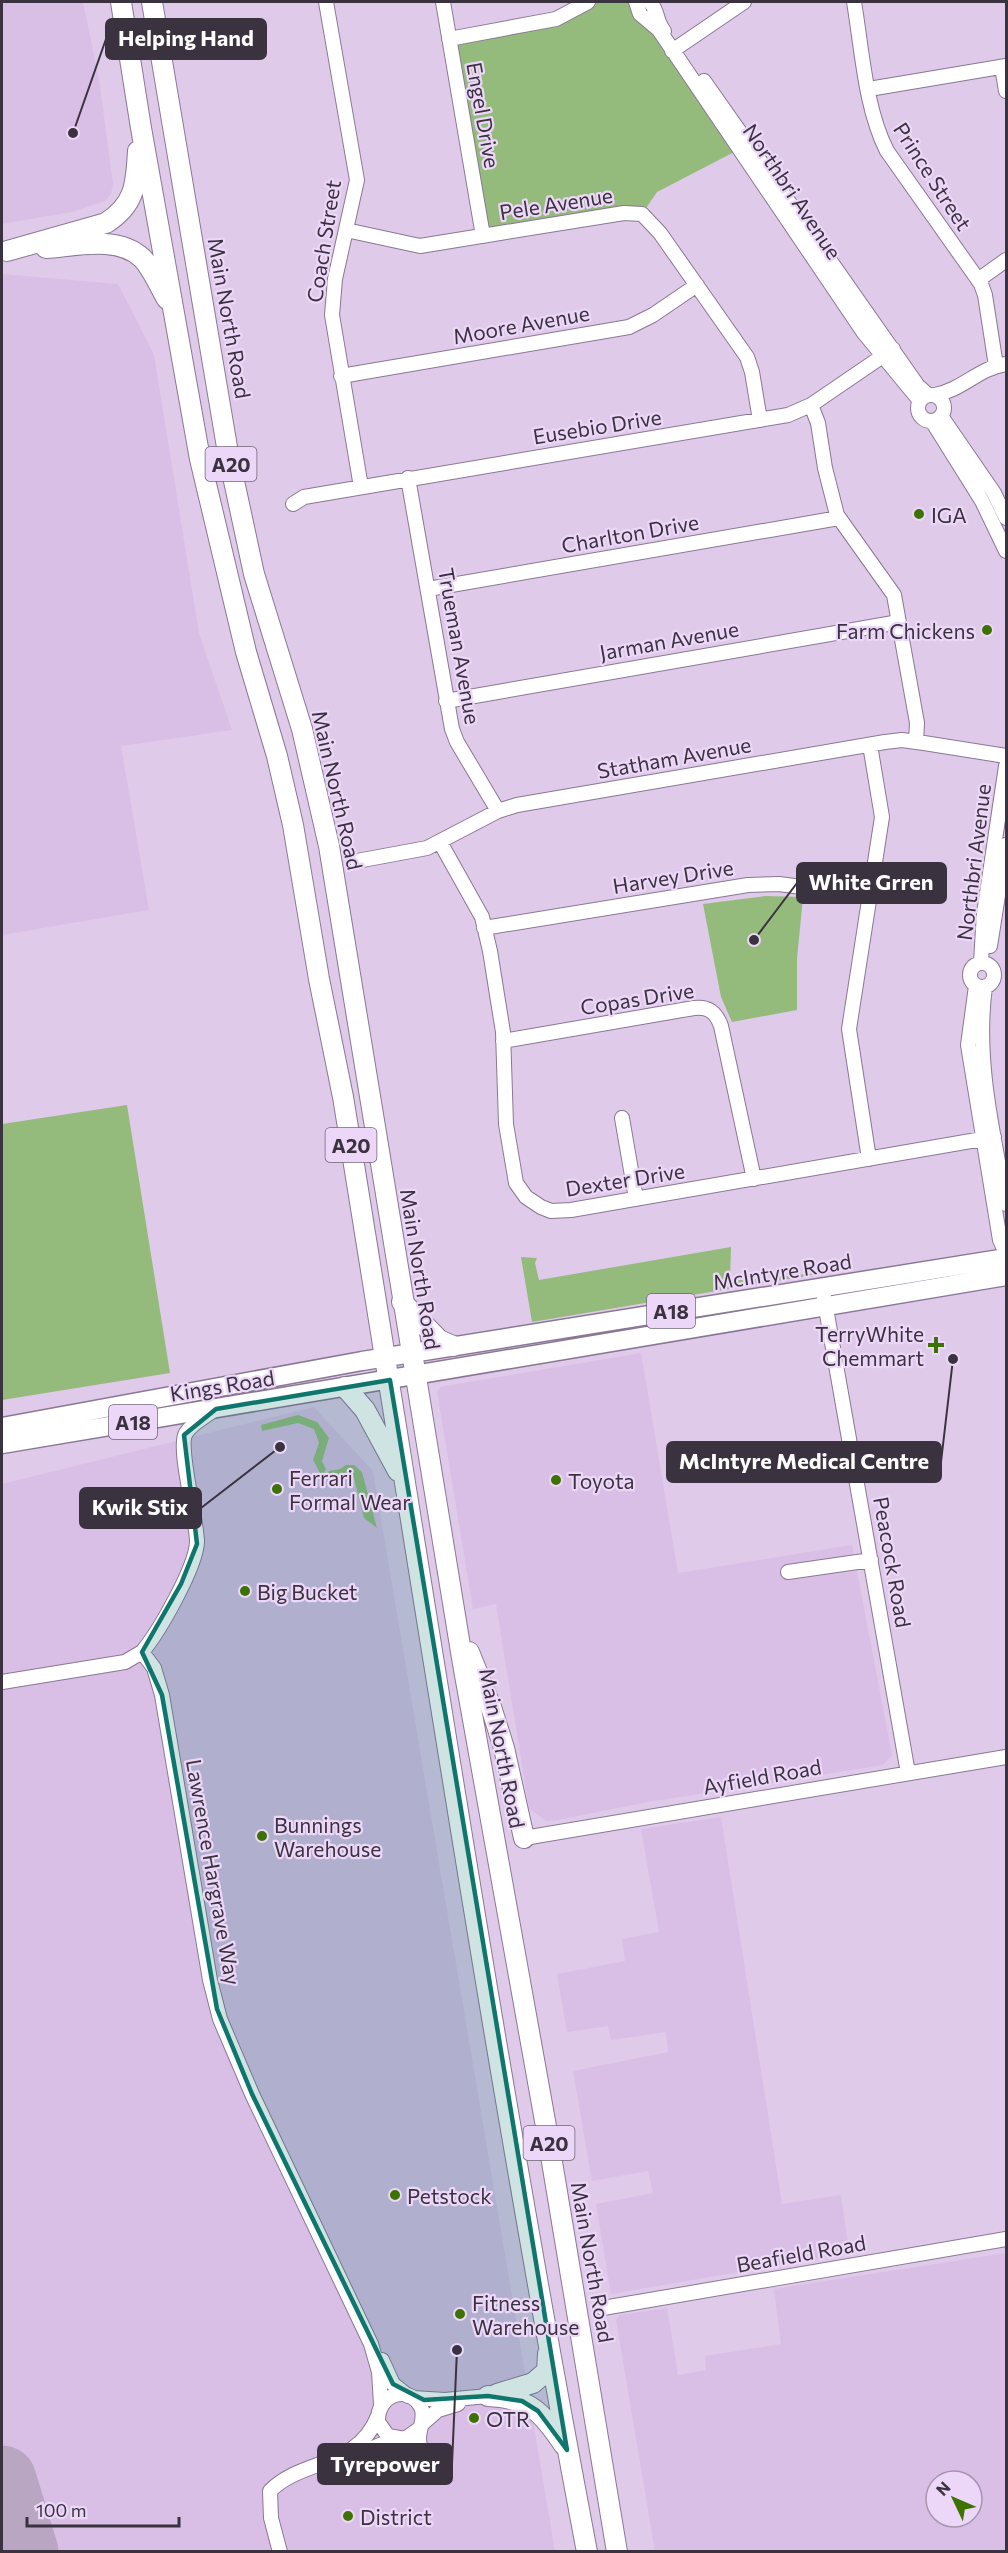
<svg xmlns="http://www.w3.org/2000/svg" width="1008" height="2553" viewBox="0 0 1008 2553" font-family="Commissioner,sans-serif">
  <rect width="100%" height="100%" fill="#dfcaea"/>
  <path fill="#d9bfe6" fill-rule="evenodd" d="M2 2H83L99 79 113 184 111 194 105 201 72 212 2 224Z
    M2 274 118 284 154 355 199 633 232 730 121 746 149 910 2 935Z
    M641 1353 678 1573 852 1545 892 1755 883 1765 648 1802 558 1820 546 1821 529 1808 496 1604 473 1609 437 1392 440 1387Z
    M314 1407 373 1471 555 2551H2V1484Z
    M721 1817 782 2204 841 2195 849 2253 611 2294 596 2204 653 2193 648 2171 592 2181 573 2071 668 2052 666 2032 611 2040 608 2026 567 2032 557 1974 625 1961 622 1939 659 1932 641 1829Z
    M1006 2253V2551H655L616 2320 620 2315 667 2308 678 2375 706 2370 705 2356 781 2344 774 2289ZM936 2481H972V2517H936Z"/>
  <path fill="#94bb7c" d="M588 2H636L740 149 657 192 642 214 483 236 449 39 545 22Z
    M765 896 803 897 797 959V1010L732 1022 721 997 703 904Z
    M127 1105 170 1373 2 1400V1124Z
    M731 1247 730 1281 830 1272 532 1322 521 1257 537 1258 535 1263 539 1280Z
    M298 1415 317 1422 329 1438 322 1461 326 1469 322 1477 313 1460 319 1443 314 1429 298 1423 262 1431 261 1425Z
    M346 1465H354L362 1472 377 1528 364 1518 354 1478 350 1476 330 1480 324 1478 329 1471 340 1469Z"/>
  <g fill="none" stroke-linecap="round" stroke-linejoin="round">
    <path stroke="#b8a6c2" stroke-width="27" d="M2 2514 11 2511"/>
    <path stroke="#b8a6c2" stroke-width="69" d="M2 2480 24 2552"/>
    <g stroke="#8a7795" stroke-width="16">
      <path id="minor" d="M326 2 357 180 335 279 332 315 361 487
        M443 2 483 236
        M636 2 640 14 659 30 864 333 920 401
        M650 2C658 10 656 22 664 31
        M854 2C862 49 865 108 887 151L981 284 985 295 996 366
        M449 39 556 19 588 2
        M672 51 744 2
        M1002 67 1006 91
        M704 81 918 386 928 395
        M869 89 1006 66
        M346 230 420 246 624 213 642 214 660 233 747 357 752 372 760 420
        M978 280 1006 260
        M341 376 629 327 653 315 697 285
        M918 408a13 13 0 1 1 26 0a13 13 0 1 1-26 0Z
        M935 395C962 390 979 368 1006 364
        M811 405 818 423 825 468 837 515 894 595 917 723 916 742
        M941 416 994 493 1006 518
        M932 421 982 501 1006 551
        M408 478 452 729 457 742 498 811
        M293 504 304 497 788 415 811 405 893 349
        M428 589 839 518
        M446 701 899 622
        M440 842 482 917 490 951 503 1032 506 1124 516 1183 526 1197 541 1207 551 1211 571 1210 994 1137
        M357 861 427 848 498 811 517 805 885 742 902 740 924 743 1006 756
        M484 928 748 885 779 884 870 896
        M990 946 1006 845
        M981 962 984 913 1006 766
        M970 975a12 12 0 1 1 24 0a12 12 0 1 1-24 0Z
        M976 986 968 1045 1000 1240 1006 1253
        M985 987C975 1060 993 1132 1006 1204
        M503 1041 694 1008C708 1006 716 1012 721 1026L754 1179
        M622 1118 636 1199
        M869 1159 849 1029 882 817 870 745
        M824 1297 908 1773
        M214 1410C205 1417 192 1423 186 1433 177 1446 197 1519 197 1542 196 1567 159 1632 142 1652L154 1668 162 1695 210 1980 220 2019 252 2094 371 2344 379 2372 381 2404
        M788 1572 871 1560
        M2 1682 125 1662 142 1652
        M524 1838 1006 1757
        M603 2308 1006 2239
        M382 2360 393 2384 408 2396
        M413 2398 445 2400 488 2396
        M422 2424 438 2410 458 2404
        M419 2429 405 2439 388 2436 378 2422C376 2396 408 2382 421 2407 426 2417 419 2428 419 2439 420 2450 423 2461 425 2472
        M349 2458 394 2439
        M280 2552 271 2518 270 2491C302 2458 357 2469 378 2416"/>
    </g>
    <g stroke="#8a7795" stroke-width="21">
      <path id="major" d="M2 1427 362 1361 1006 1258
        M2 1444 1006 1276"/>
    </g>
    <g stroke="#8a7795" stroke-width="22">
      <path id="highway" d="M121 2 141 128 200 459 246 652 277 756 293 825 319 979 343 1097C422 1582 495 2068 587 2552
        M152 2 228 453 254 574 302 729 329 846 463 1664 547 2132 617 2552
        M46 248C75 246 118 235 142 258 153 269 159 286 167 299
        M7 251 106 223C136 204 136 183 138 151
        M402 1302 439 1340 453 1346
        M345 1387 365 1410 398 1471
        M469 1652 491 1707 504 1748 524 1838
        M497 2394 533 2383 547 2371 548 2354
        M488 2396C530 2398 542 2412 564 2445"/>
    </g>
    <use href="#minor" stroke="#fff" stroke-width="14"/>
    <use href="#major" stroke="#fff" stroke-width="18"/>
    <use href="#highway" stroke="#fff" stroke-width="20"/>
  </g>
  <path fill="#0f766e" fill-opacity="0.2" stroke="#0f766e" stroke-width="4.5" stroke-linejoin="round" d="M390 1380 567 2450 538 2411 522 2401 488 2396 424 2400 393 2384 252 2094 217 2009 162 1695 142 1652 181 1584 197 1544 184 1435 216 1409Z"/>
  <g fill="#3c7200" stroke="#ecd7f8" stroke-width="2">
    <circle cx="919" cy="514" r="6"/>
    <circle cx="987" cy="630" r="6"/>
    <path d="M933 1336h6v6h6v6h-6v6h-6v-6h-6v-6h6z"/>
    <circle cx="556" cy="1480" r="6"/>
    <circle cx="277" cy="1489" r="6"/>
    <circle cx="245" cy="1591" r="6"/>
    <circle cx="262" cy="1836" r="6"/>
    <circle cx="395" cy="2195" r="6"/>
    <circle cx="460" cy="2314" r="6"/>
    <circle cx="474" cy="2418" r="6"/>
    <circle cx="348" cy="2516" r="6"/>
  </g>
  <g text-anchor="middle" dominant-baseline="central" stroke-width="4.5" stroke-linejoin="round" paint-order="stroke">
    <g fill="#ecd7f8" stroke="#706476" stroke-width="1.5">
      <rect x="205.5" y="447" width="51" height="34" rx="4.5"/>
      <rect x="325.5" y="1128" width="51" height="34" rx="4.5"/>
      <rect x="647" y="1294" width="48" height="34" rx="4.5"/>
      <rect x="109" y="1405" width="48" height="34" rx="4.5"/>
      <rect x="523.5" y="2126" width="51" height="34" rx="4.5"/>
    </g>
    <g font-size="20" font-weight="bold" fill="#3b323f">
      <text x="231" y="464">A20</text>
      <text x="351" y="1145">A20</text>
      <text x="671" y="1311">A18</text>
      <text x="133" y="1422">A18</text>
      <text x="549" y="2143">A20</text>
    </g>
    <g font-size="21" fill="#3b323f" stroke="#ecd7f8">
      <text transform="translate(484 115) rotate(80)">Engel Drive</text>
      <text transform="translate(933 176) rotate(57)">Prince Street</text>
      <text transform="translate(793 191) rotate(56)">Northbri Avenue</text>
      <text transform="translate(556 203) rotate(-9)">Pele Avenue</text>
      <text transform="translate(323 241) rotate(-81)">Coach Street</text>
      <text transform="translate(230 318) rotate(80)">Main North Road</text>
      <text transform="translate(521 324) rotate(-10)">Moore Avenue</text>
      <text transform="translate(597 426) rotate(-9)">Eusebio Drive</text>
      <text transform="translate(630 533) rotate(-10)">Charlton Drive</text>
      <text transform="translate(669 640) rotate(-10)">Jarman Avenue</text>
      <text transform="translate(460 646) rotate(80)">Trueman Avenue</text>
      <text transform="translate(674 757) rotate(-10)">Statham Avenue</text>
      <text transform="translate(338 790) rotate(77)">Main North Road</text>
      <text transform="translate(973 862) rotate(-83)">Northbri Avenue</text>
      <text transform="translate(673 876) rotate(-9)">Harvey Drive</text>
      <text transform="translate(637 998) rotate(-9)">Copas Drive</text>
      <text transform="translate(625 1179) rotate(-9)">Dexter Drive</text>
      <text transform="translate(421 1269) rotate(81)">Main North Road</text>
      <text transform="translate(782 1271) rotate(-9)">McIntyre Road</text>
      <text transform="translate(222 1385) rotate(-9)">Kings Road</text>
      <text transform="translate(893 1562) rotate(80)">Peacock Road</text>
      <text transform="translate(503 1748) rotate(79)">Main North Road</text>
      <text transform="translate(762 1776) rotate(-10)">Ayfield Road</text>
      <text transform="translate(214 1872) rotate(80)">Lawrence Hargrave Way</text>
      <text transform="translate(801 2253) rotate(-10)">Beafield Road</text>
      <text transform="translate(593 2262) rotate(80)">Main North Road</text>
    </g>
    <g font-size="21" fill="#3b323f" stroke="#ecd7f8" text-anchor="start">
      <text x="931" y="514">IGA</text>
      <text x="975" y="630" text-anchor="end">Farm Chickens</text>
      <text x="924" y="1333" text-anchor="end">TerryWhite<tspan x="924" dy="24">Chemmart</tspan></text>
      <text x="289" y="1477">Ferrari<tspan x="289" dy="24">Formal Wear</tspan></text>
      <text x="568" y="1480">Toyota</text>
      <text x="257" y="1591">Big Bucket</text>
      <text x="274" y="1824">Bunnings<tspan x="274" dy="24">Warehouse</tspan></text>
      <text x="407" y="2195">Petstock</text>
      <text x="472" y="2302">Fitness<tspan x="472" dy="24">Warehouse</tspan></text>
      <text x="486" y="2418">OTR</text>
      <text x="360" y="2516">District</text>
    </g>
  </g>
  <path fill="none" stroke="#3b323f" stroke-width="2" d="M73 133L106 39M754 940L797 883M953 1359L941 1462M280 1447L201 1508M457 2350L452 2464"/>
  <g fill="#3b323f" stroke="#ecd7f8" stroke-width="2">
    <circle cx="73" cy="133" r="6"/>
    <circle cx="754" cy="940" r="6"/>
    <circle cx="953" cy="1359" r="6"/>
    <circle cx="280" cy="1447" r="6"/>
    <circle cx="457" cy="2350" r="6"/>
  </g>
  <g fill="#3b323f" stroke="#3b323f" stroke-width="2">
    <rect x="106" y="19" width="160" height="40" rx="6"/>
    <rect x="797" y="863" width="149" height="40" rx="6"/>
    <rect x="667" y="1442" width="274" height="40" rx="6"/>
    <rect x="80" y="1488" width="121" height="40" rx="6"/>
    <rect x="318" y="2444" width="134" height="40" rx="6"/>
  </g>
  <g font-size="22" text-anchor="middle" font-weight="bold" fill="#fff">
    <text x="186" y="46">Helping Hand</text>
    <text x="871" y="890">White Grren</text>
    <text x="804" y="1469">McIntyre Medical Centre</text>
    <text x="140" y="1515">Kwik Stix</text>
    <text x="385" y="2472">Tyrepower</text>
  </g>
  <rect width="1008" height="2553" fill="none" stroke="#3b323f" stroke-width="6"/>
  <g transform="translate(954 2499) rotate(314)"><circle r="28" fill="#ecd7f8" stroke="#a595ae" stroke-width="1.5"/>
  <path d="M0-4.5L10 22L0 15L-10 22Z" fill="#3c7200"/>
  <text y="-9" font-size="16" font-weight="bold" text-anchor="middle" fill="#3b323f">N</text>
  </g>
  <path d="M27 2517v9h152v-9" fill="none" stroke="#3b323f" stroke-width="3"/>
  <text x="36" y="2517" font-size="18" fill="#3b323f" stroke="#ecd7f8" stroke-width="4.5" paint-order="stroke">100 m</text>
</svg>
